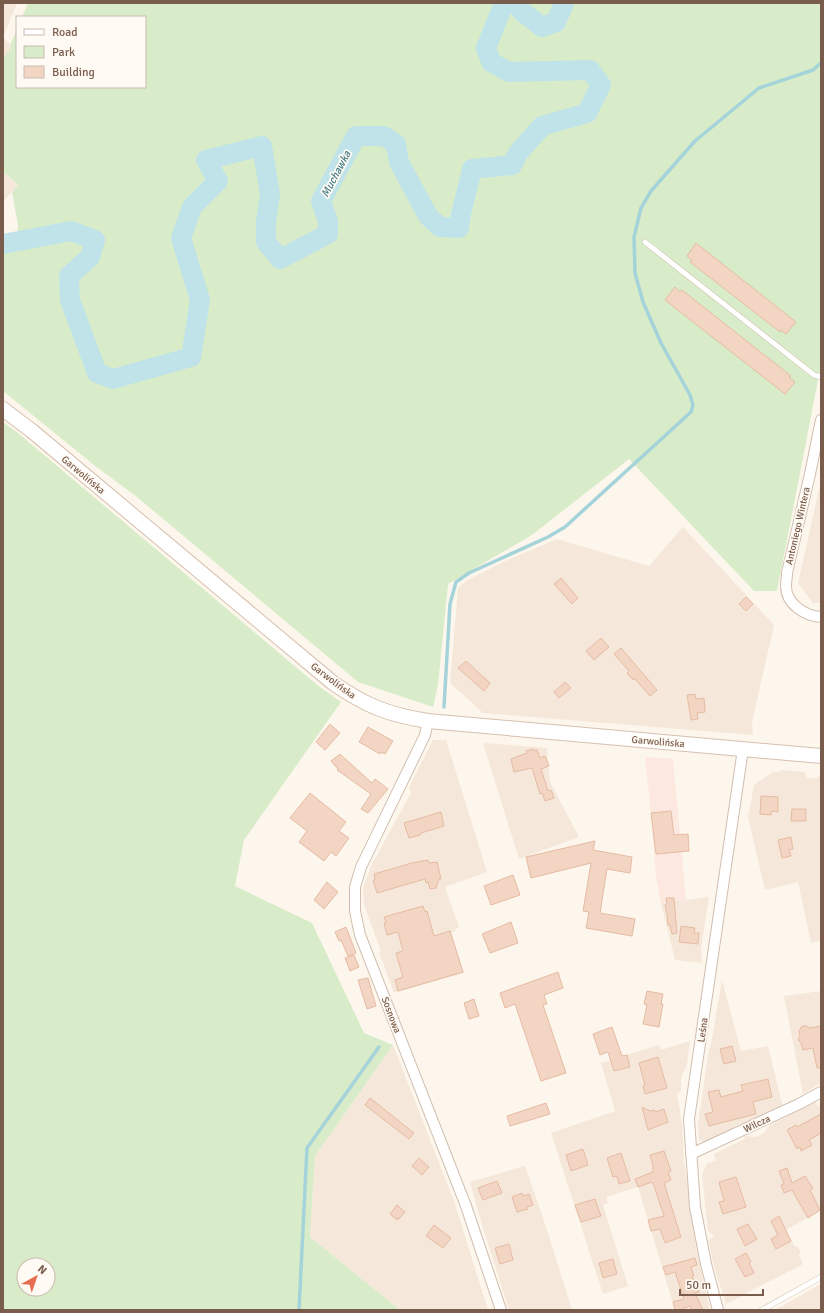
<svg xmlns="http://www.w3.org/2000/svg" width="824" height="1313" viewBox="0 0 824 1313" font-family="Signika,sans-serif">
  <rect width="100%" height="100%" fill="#fdf6ec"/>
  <path fill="#f5e8da" d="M3 3H17L3 37 13 48 3 58Z
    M3 171 18 185 3 202Z
    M821 481V603H813L798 583Z
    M683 527 774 625 752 722 753 735 483 713 450 683 458 588 466 581 503 562 557 539 649 566Z
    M433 740H446L487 872 445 887 459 927 451 933 464 973 394 993 379 952 381 951 364 905 363 888 371 866 411 793 409 787Z
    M483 743 547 748 550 782 579 837 519 859Z
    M780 770 805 772 807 778H817L819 775H821V940L811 943 798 882 765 890 748 817 754 785 773 772H780Z
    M709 897 701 949 702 963 675 960 661 903Z
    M722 980 741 1051 768 1046 783 1108 746 1125 743 1123 739 1124 734 1127 735 1131 709 1141H699L698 1124 709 1049 711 1044Z
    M821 991V1083L803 1094 784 996Z
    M690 1041 687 1065 681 1078V1092L677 1093 682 1124 684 1161 696 1247 710 1310H675L638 1187 606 1197 608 1203 603 1205 628 1286 603 1294 551 1133 615 1111 601 1063 659 1045 661 1050Z
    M393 1045 454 1201 488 1310H400L310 1237 315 1156Z
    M815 1100 818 1106 821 1104V1210L786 1230 795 1247 797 1246 801 1253 799 1255 803 1264 726 1304 715 1270 708 1240 715 1236 708 1231 702 1175 707 1163 716 1161 714 1154 745 1139 744 1136 756 1137 764 1133 770 1125 799 1111 800 1110Z
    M525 1166 546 1227 572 1310H509L482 1225 470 1182Z
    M819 1285 821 1286V1310H775Z"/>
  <path fill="#fde8e0" d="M645 757 673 759 686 900 661 903 656 876 651 813Z"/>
  <path fill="#d8ecc9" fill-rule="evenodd" d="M28 3H821V365L777 591H754L629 459 532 535 448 584 438 685 433 707 358 682 137 497 94 465 3 391V250L17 246 18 225 12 192 18 185 3 171V58L12 48 10 45 17 30V87H145V17H22Z
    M3 422 18 433 316 684 341 702 244 840 235 886 312 923 364 1033 393 1045 315 1156 310 1237 400 1310H3ZM24 1265H48V1289H24Z"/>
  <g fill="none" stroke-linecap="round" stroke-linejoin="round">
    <path stroke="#a5d3da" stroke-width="3.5" d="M444 707 450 604 456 582 469 573 548 537 565 527 691 412 693 405 690 395 661 343 643 302 635 273 634 237 641 208 651 191 695 141 759 88 813 70 821 63
      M299 1310 307 1148 379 1047"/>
    <path stroke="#bfe3e8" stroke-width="20" d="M515 3 524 13 542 27 556 22 564 3
      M3 244 71 231 95 240 90 257 69 276 70 300 97 373 113 379 191 357 200 300 181 238 192 207 218 181 206 160 262 146 270 194 266 222V242L280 259 328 234V221L321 201 356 136H384L396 144 399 162 428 216 440 227 459 228 461 214 472 169 512 165 518 153 542 126 587 113 601 85 590 70 509 72 491 62 486 48 504 3"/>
  </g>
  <path fill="#f3d5c3" stroke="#e6bba3" d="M696 243 796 322 786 334 781 330 780 332 690 262 692 260 687 256Z
    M675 287 680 292 682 290 791 376 789 377 795 382 785 394 665 300Z
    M561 578 578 598 572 604 554 584Z
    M746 597 753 604 746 611 739 604Z
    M601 638 609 647 594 660 586 651Z
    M621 648 657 690 650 696 634 678 633 680 627 673 629 671 614 654Z
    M466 661 490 683 484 691 458 668Z
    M565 682 571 688 559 698 554 692Z
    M695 694 696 699 704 698 705 712 697 713 698 719 691 720 687 695Z
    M330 724 340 733 325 750 316 742Z
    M368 727 393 741 385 754 381 752 380 754 359 742Z
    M534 749 535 751 537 750 540 758 545 756 549 766 541 769 548 791 551 790 554 798 545 801 542 793 540 794 532 768 514 772 511 759 527 753 526 751Z
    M340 754 372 783 375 779 388 789 368 813 361 809 371 794 337 770 338 769 331 761Z
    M310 793 346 822 339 831 349 838 336 856 331 852 324 861 299 842 307 831 290 818Z
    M761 796 778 797V812L772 811 771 815 760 814Z
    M792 809H806V821H791Z
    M671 811 674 835 688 834 689 851 656 854 651 813Z
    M441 812 444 826 421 833 420 835 409 838 404 823Z
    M791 837 793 849 789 850 791 856 782 858 778 840Z
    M595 841 593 850 632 857 630 873 607 869 600 913 635 919 632 936 586 928 589 912 583 911 591 863 531 878 526 857Z
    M428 860 429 863 437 862 441 879H439L436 888 430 889 428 882 426 883 425 879 377 893 373 880H375L374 874 412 863Z
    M513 875 520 895 491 905 484 886Z
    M327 882 338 892 324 909 314 900Z
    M666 898H674L677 933 672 934 670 925H668L667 914 665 905 667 904Z
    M423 906 425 912 427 911 434 936 450 931 463 972 398 991 395 980 403 977 396 953 403 951 398 932 387 935 384 923H386L384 917Z
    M511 922 518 943 490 953 482 934Z
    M681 926 695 928 694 933H699L698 944 679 942Z
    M346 927 356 953 348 956 341 940 339 941 335 932Z
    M354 955 359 967 350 971 345 958Z
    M558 972 563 988 544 995 547 1004 543 1005 566 1073 541 1081 515 1004 505 1008 500 993Z
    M368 978 376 1006 367 1009 358 980Z
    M647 991 663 994 661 1004H663L659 1027 643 1024 647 1005 644 1004Z
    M474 999 479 1016 469 1019 464 1003Z
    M802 1026H806L810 1028 821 1026V1068H817L813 1048 803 1050 801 1043 798 1040 800 1036 799 1031Z
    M612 1027 622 1056 627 1055 630 1067 614 1071 608 1052 600 1055 593 1034Z
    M732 1046 736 1061 724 1064 720 1049Z
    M658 1057 667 1088 645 1094 643 1086 645 1085 639 1063Z
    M768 1079 772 1097 753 1102 756 1114 709 1126 705 1114 713 1112 708 1092 719 1090 721 1097 743 1091 741 1085Z
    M370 1098 414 1133 409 1139 365 1105Z
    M546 1103 550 1114 510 1126 507 1116Z
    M642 1107 650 1111 654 1110 655 1112 664 1109 668 1122 648 1130Z
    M821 1114V1133L809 1140 812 1145 801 1151 800 1147 797 1149 787 1130 796 1125 797 1127Z
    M583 1149 588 1165 571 1171 566 1155Z
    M664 1151 671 1171 668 1172 671 1180 664 1183 681 1237 665 1243 660 1229 651 1231 648 1220 664 1216 654 1186 652 1182 638 1187 635 1179 653 1172V1165L650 1155Z
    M621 1153 630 1181 619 1184 617 1176 613 1177 607 1158Z
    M419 1158 429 1167 422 1175 412 1166Z
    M787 1168 792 1183 805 1176 808 1181 813 1188 810 1190 820 1210 808 1218 792 1190 784 1193 781 1185 784 1184 779 1171Z
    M736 1177 746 1207 723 1214 719 1202 724 1201 719 1182Z
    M497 1181 502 1193 483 1200 478 1188Z
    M522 1193 523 1196 529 1194 533 1205 527 1207 528 1209 517 1212 512 1197Z
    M595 1199 601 1216 581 1222 575 1205Z
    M397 1205 405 1212 399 1219 398 1218 397 1220 390 1214Z
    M779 1216 791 1241 776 1249 771 1239 778 1235 771 1221Z
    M748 1224 757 1239 745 1246 737 1229Z
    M434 1225 451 1238 443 1248 426 1236Z
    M509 1244 513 1260 500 1264 495 1248Z
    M746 1253 751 1262 749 1263 754 1273 745 1277 735 1259Z
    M695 1258 697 1265 691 1267 694 1276H692L699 1292 695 1293 703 1310H692L690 1306 679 1310H675L673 1302 684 1299 675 1272 666 1275 663 1267Z
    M613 1259 617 1274 603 1278 599 1263Z"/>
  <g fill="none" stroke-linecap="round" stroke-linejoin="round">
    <g stroke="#d1beb0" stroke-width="6">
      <path id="service" d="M645 242 814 375 821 377
        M762 1310 821 1277"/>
    </g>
    <g stroke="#d1beb0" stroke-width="12">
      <path id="minor" d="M821 420 810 474 787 573C787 577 786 582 786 586 786 604 805 616 821 617
        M428 721 425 735 361 867 355 887V911L360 935 466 1206 501 1310
        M691 1154 799 1104 821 1092
        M718 1310 706 1264 695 1207 689 1119 743 749"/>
    </g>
    <g stroke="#d6c0b0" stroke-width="16">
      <path id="secondary" d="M3 409 32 431 333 683C366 706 389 715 428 721L821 756"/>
    </g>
    <use href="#service" stroke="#fff" stroke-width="5"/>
    <use href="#minor" stroke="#fff" stroke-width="10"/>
    <use href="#secondary" stroke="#fff" stroke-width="14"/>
  </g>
  <g text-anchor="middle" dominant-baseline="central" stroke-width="3.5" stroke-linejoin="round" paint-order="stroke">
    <g font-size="10" fill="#7a5c4d" stroke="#fffaf3">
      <text transform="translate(83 475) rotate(40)">Garwolińska</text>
      <text transform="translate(798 526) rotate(-77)">Antoniego Wintera</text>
      <text transform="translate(333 681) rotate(37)">Garwolińska</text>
      <text transform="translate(658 742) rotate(5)">Garwolińska</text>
      <text transform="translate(391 1015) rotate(69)">Sosnowa</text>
      <text transform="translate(703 1030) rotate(-82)">Leśna</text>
      <text transform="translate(757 1124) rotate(-25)">Wilcza</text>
    </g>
    <g font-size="11" font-style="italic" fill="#437c86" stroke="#fffaf3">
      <text transform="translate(336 174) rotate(-62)">Muchawka</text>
    </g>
  </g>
  <rect width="824" height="1313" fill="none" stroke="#7a5c4d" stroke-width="8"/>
  <rect x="16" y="16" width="130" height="72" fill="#fffaf3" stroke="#cabbb1"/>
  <rect x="24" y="29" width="20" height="6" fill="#ffffff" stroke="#cabbb1"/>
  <text x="52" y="36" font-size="12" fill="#7a5c4d">Road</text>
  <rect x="24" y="46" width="20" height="12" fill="#d8ecc9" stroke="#cabbb1"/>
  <text x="52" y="56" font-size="12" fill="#7a5c4d">Park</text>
  <rect x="24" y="66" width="20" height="12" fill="#f3d5c3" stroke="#cabbb1"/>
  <text x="52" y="76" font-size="12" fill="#7a5c4d">Building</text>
  <g transform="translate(36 1277) rotate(40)"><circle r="19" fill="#fffaf3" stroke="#cabbb1"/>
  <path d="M0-3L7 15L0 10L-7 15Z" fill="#e76f51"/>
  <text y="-6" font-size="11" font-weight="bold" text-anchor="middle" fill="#7a5c4d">N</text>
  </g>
  <path d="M680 1289v6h83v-6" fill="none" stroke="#7a5c4d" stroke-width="2"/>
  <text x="686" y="1289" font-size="12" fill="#7a5c4d" stroke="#fffaf3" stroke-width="3" paint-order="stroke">50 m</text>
</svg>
